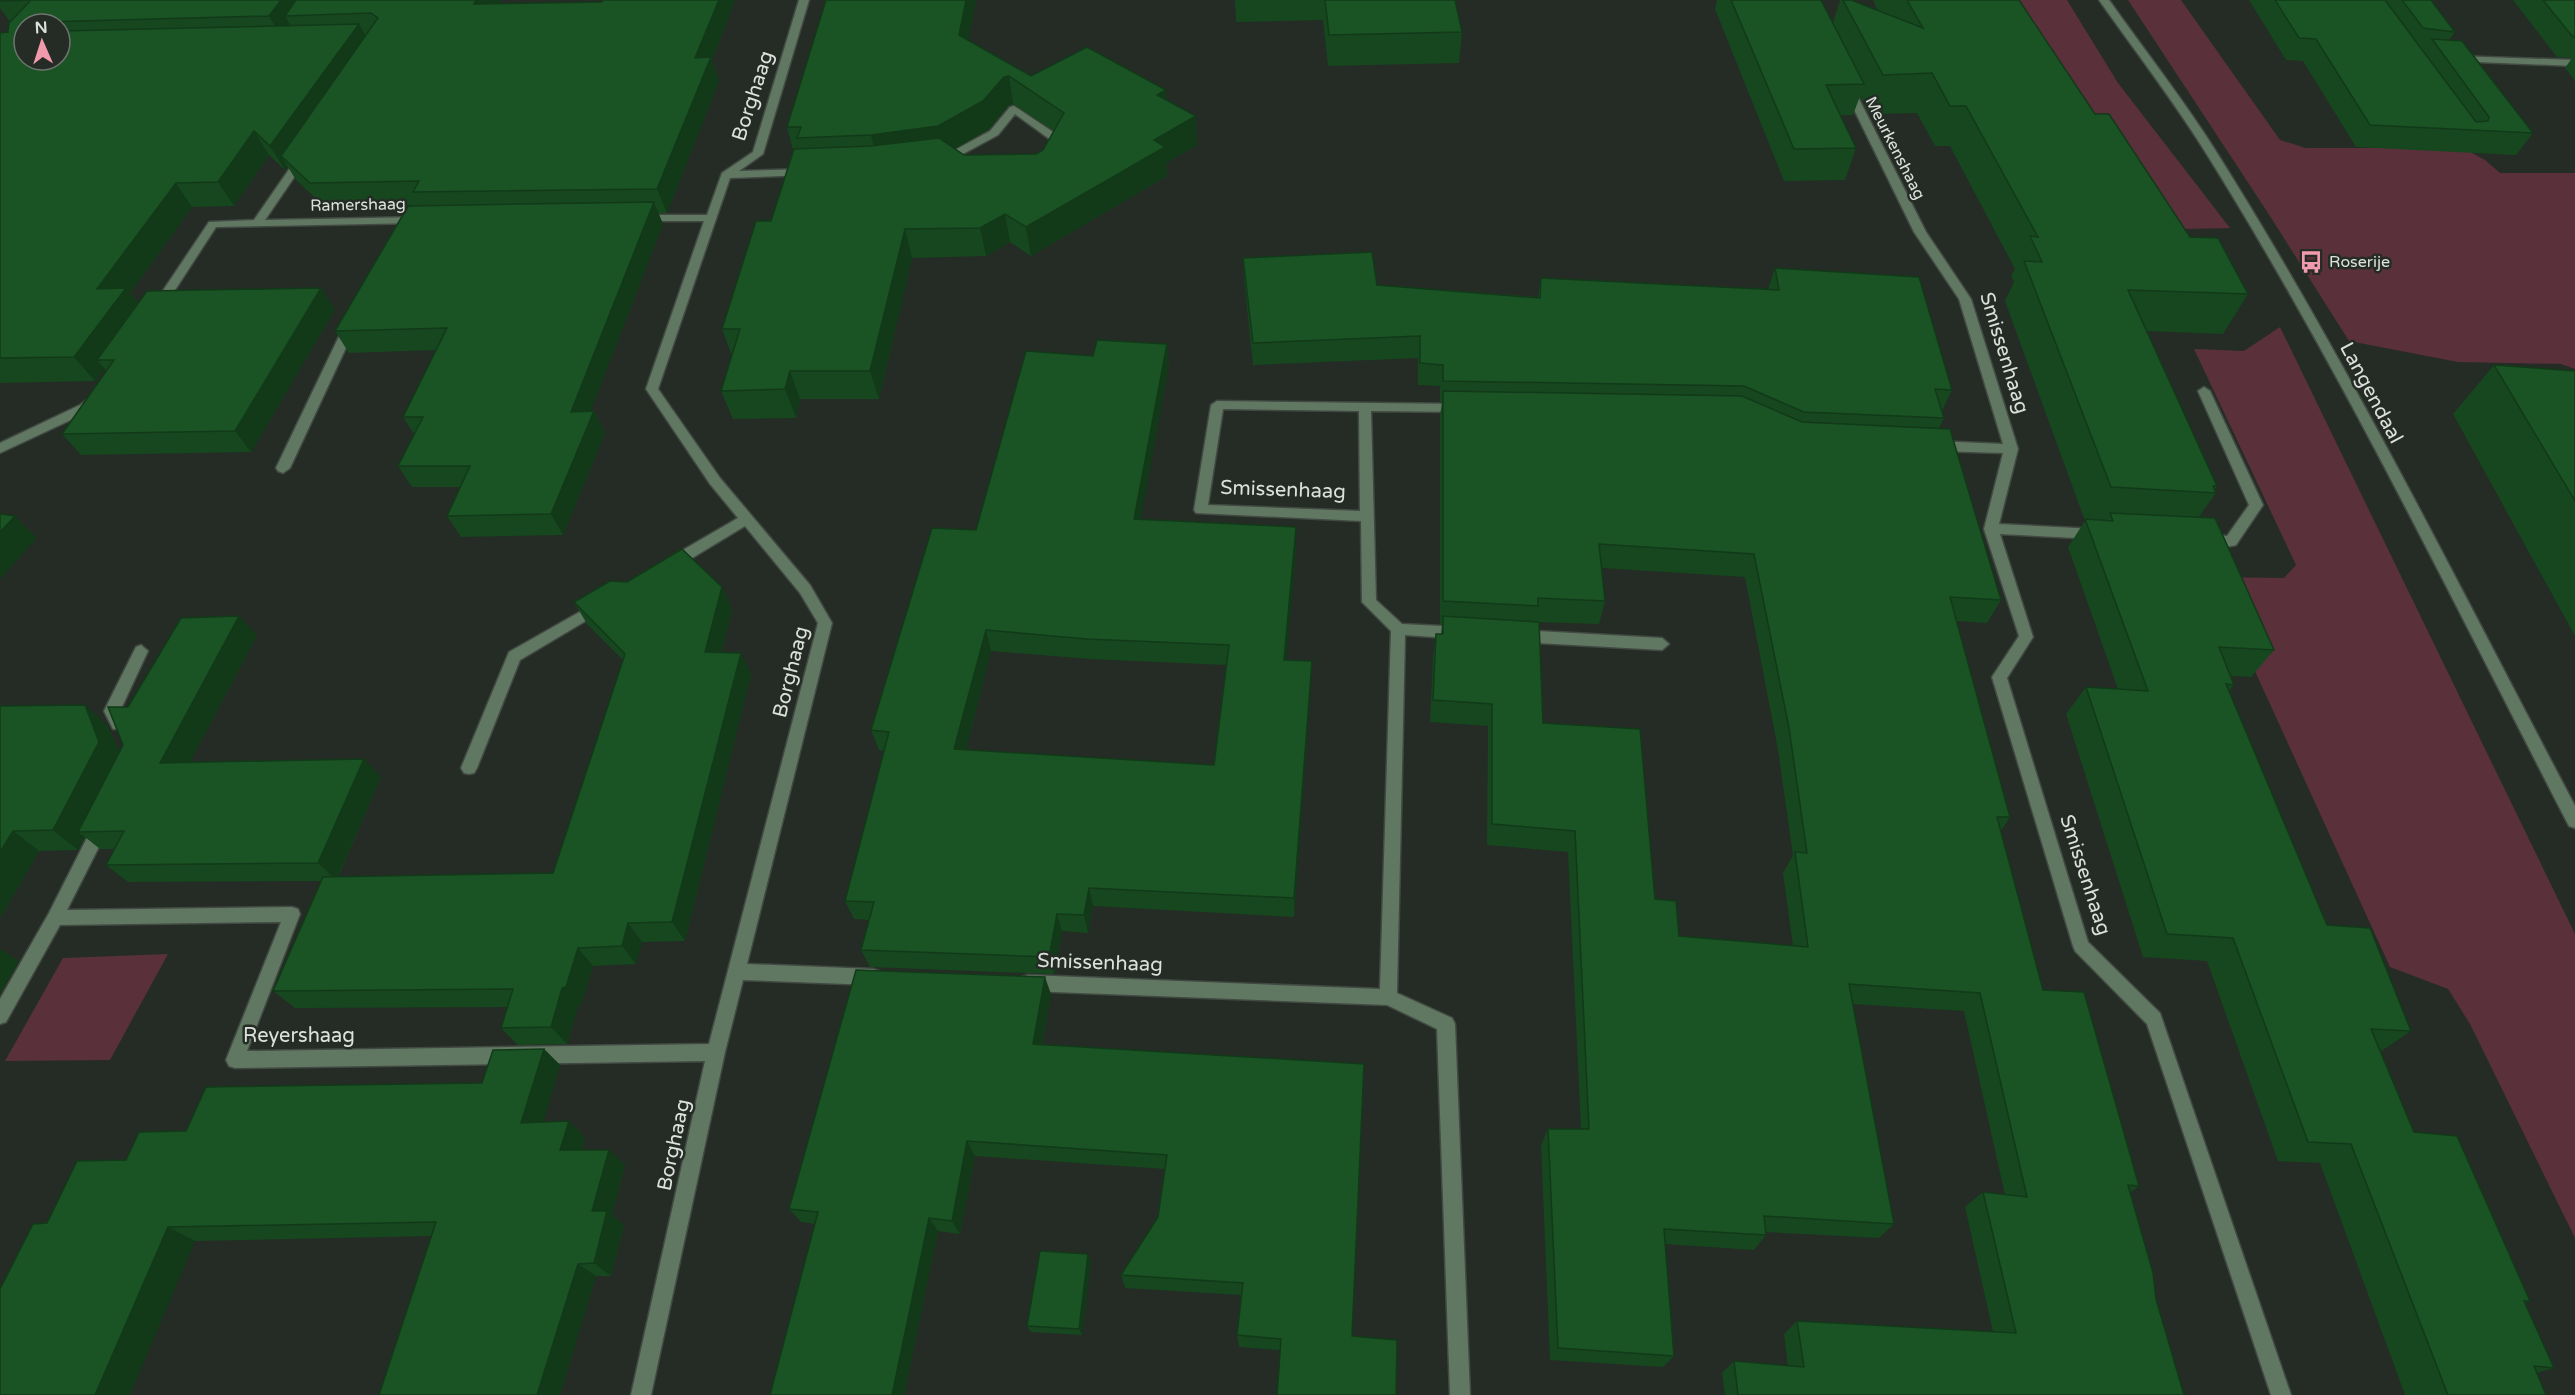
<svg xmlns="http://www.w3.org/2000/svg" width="2575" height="1395" viewBox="0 0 2575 1395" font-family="'Varela Round',sans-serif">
  <rect width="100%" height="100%" fill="#242c25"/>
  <path fill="#5a303a" d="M1994 0H2067L2118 83 2230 228 2141 230Z
    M2128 0H2181L2280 140 2306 148H2463L2485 160 2500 173H2575V369L2561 364 2458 362 2349 341 2268 213Z
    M2280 327 2575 934V1238L2470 1024 2448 989 2390 967 2212 577 2284 578 2296 565 2194 349 2244 351Z
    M168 954 110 1060 5 1061 63 958Z"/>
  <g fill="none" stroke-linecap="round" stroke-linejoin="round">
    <g stroke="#414942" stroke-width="3">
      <path id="minor" d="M799 0H809L763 154 739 171 807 169 812 172 807 175 730 178 658 389 720 478 810 585 832 623 747 964 873 969 879 971 882 977 879 983 873 985 743 980 725 1052 651 1395H631L705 1061 235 1068 229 1066 226 1060 281 922 60 925 6 1022 0 1024V999L49 913 96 820 102 818 108 820 110 825 67 910 292 907 298 909 300 914 247 1051 709 1044 818 623 800 593 745 526 674 569H664L662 565 664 561 738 518 710 484 646 389 704 221H642L636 218 642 215H707L722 173 753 152Z
        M2099 0H2109C2145 51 2184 100 2217 153 2349 363 2459 586 2575 806V828L2569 826C2452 600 2341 369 2206 153 2173 100 2135 51 2099 0Z
        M2457 56 2575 60V66L2453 61 2452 59Z
        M1844 85 1853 87 1926 232 1971 299 2018 449 1999 524 2096 529 2103 534 2096 539 2000 534 2033 637 2007 678 2088 942 2160 1013 2291 1395H2271L2147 1024 2075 951 2073 946 1992 677 2019 636 1984 529 2003 453 1936 451 1929 446 1936 441 2003 444 1959 299 1914 232 1843 87Z
        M1014 106 1065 140 1066 142 1062 150H1054L1055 143 1015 114 998 135 948 162H940V158L990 131 1010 107Z
        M303 154 308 157 265 220 420 217 426 220 420 223 216 227 162 310H154L152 307 209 222 254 220 299 155Z
        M351 320 357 324 290 468 283 473 278 471 276 468 345 324Z
        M2204 387 2210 391 2263 505 2236 545C2226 548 2203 547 2197 539L2204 534 2227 536 2249 505 2198 391Z
        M92 396 98 400 90 411 0 453V443L80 405Z
        M1217 401 1462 404 1468 408 1462 412 1371 411 1376 600 1402 624 1461 627 1468 633 1461 639 1405 635 1397 993 1452 1018 1455 1024 1470 1395H1450L1437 1029 1387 1005 1028 991 1022 989 1019 983 1022 977 1028 975 1380 989 1391 631 1362 602 1361 521 1196 513 1194 510 1211 405ZM1223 409 1359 411 1360 511 1208 505Z
        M599 601 604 602 606 606 604 610 520 660 477 768 474 773 469 774 464 773 461 768 509 652Z
        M1521 630 1662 638 1669 644 1662 650 1521 642 1514 636Z
        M141 645 148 651 120 711 126 725 123 729H113L104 711 136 647Z"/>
    </g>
    <use href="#minor" fill="#607861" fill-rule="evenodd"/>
  </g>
  <path fill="#16471f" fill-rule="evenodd" d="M0 0 499 4 602 2 603 0H735L712 60 719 81 667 213H658L663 224 590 412 594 411 605 433 563 535 461 537 447 516 461 487H412L398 466 414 434 403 417 436 350 349 353 335 331 420 205 325 207 296 180 288 167 285 170 269 155 234 206 192 207 130 293 138 304 335 309 251 452 81 455 62 434 106 371 104 368 95 381 0 383V33L8 32 10 22 0 8ZM24 24H60V60Z
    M826 0H976L968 40 1031 76 1167 100 1197 145 1166 163 1167 176 1031 256 1010 242 986 256 912 258 879 399H800L796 418 733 419 721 391 732 356 722 329 771 221 793 150 787 127ZM1013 104 1054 131 1043 150 1036 154 964 155 955 149 989 129 1008 106Z
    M1235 0H1455L1462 32 1459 63 1328 66 1323 20 1236 22Z
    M1717 0H1731L1833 23 1840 0H1851L1878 11 1873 0H2019L2095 114 2190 237 2248 294 2223 334 2147 331 2217 486 2215 489 2216 493 2198 518 2274 650 2251 677 2231 676 2234 685 2229 691 2327 925 2411 1031 2380 1052 2414 1132 2530 1301 2525 1303 2554 1368 2537 1373 2546 1395H2405L2320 1163 2278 1161 2207 961 2143 957 2066 714 2086 687 2118 689 2068 547 2085 521 2005 301 2014 282 2011 276 2015 269 1950 146H1935L1917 113 1869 114 1860 96 1853 115H1840L1856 148 1845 180 1784 181 1715 9Z
    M2249 0H2431L2455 32 2449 40 2533 133 2516 155 2356 147 2303 61 2286 60Z
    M2513 0H2575V81L2565 68 2572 58 2557 57Z
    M1243 258 1377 285 1538 297 1541 278 1768 289 1775 268 1952 390 1942 411 1944 418 1939 428 2001 600 1987 623 1957 621 2010 817 2001 831 2043 990 2139 1186 2130 1193 2156 1299 2184 1395H1725L1722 1373 1734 1361 1788 1366 1784 1334 1797 1321 1993 1332 1965 1207 1983 1192 2005 1195 1964 1011 1853 1004 1894 1224 1879 1238 1766 1232V1235L1754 1250 1665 1244 1674 1356 1663 1367 1550 1360 1541 1145 1548 1129H1581L1568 852 1487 845 1488 726 1430 722 1433 657 1436 634H1441L1442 624H1440V415L1442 403H1440V386L1418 385V358L1253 365 1244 279ZM1602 568 1745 577 1778 750 1793 855 1783 873 1793 946 1679 936 1543 723 1535 622 1599 624 1605 601Z
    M1167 344 1169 365 1140 520 1296 527V548L1286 660 1312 661 1311 682 1294 917 1093 906 1088 933 1062 931 1054 974 870 967 861 950 870 920 854 919 845 901 884 751 879 750 871 730 976 530 1093 356ZM991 651 1090 659 1226 665 1214 765 966 750Z
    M2494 365 2575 371V636L2453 414Z
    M627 582 722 587 732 609 721 653 751 674 685 941 642 942 636 964 593 966 581 1004 578 1006 567 1044 518 1045 501 1028 508 1007 295 1008 273 991 321 881 128 882 106 865 115 849H100L85 837 78 850 39 851 0 918V706L108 726 119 752 123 745 128 707 257 635 190 762 364 759 381 777 338 877 553 873 623 660 587 624 574 602Z
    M1051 994 1042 1045 1364 1064 1280 1350 1239 1347 1237 1335 1241 1295 1125 1288 1121 1275 1158 1217 1165 1169 975 1156 960 1234 938 1231 904 1395H770L815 1224 801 1222 789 1209Z
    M544 1049 560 1065 543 1122 585 1137 582 1150 625 1165 612 1215 624 1225 611 1276H596L560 1395H379L432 1236 195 1241 47 1223 126 1160 186 1131 482 1083Z
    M1088 1254 1091 1261 1082 1335 1031 1332 1027 1326Z"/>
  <path fill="#123a19" d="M281 0H309L285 16 291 27 283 40 269 16Z
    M476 0H501L485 28 474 4Z
    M719 0H735L712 60 719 81 667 213 657 189 695 58Z
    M966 0H976L964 63 959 35Z
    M359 24 372 47 281 156 288 167 285 170 270 146Z
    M1009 76 1013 104 1008 106 989 129 944 155 878 164 871 135Z
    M1166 90 1168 119 1157 95Z
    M1196 116 1197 145 1166 163 1167 176 1031 256 1026 227 1154 140Z
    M254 131 269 155 234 206 218 182Z
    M176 183 192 207 130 293 145 313 97 360 104 368 95 381 74 357 97 289Z
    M654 202 663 224 582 433 571 412Z
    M1005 214 1010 242 986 256 980 228Z
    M905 229 912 258 879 399 870 371Z
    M321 288 335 309 251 452 235 431Z
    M1167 344 1169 365 1137 541 1134 519Z
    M790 371 800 399 796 418 785 389Z
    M594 411 605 433 563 535 551 514Z
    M15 516 37 538 0 579V532Z
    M1296 527V548L1285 680 1284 660Z
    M722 587 732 609 716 673 705 652Z
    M239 616 257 635 180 781 160 763Z
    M986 630 991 651 961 769 954 749Z
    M741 653 751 674 685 941 672 922Z
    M1312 661 1311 682 1294 917V898Z
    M85 705 108 726 123 762 78 832 85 837 78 850 53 830Z
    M364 759 381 777 336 880 318 863Z
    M13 831 39 851 0 918V852Z
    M1089 888 1093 906 1088 933 1084 915Z
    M1057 914 1062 931 1054 974 1049 957Z
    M628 923 642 942 636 964 622 946Z
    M578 948 593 966 581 1004 578 1006 567 1044 551 1027 562 988Z
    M0 949 19 961 0 994Z
    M1045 977 1051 994 1039 1060 1033 1044Z
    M544 1049 560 1065 539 1138 521 1123Z
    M569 1121 585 1137 577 1165 560 1150Z
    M967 1141 975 1156 960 1234 952 1221Z
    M609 1150 625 1165 612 1215 624 1225 611 1276 594 1263 592 1211Z
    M929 1218 938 1231 904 1395H892Z
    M168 1227 195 1241 130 1395H95Z
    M1088 1254 1091 1261 1082 1335 1079 1329Z
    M578 1264 596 1276 560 1395H537Z"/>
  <path fill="#1a5324" stroke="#123a19" stroke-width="1.5" fill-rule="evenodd" d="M0 0H281L269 16 42 22V24H24V60H60V31L359 24 270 146 254 131 218 182 176 183 97 289 126 288 74 357 0 358V33L8 32 9 23 31 0 0 1Z
    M296 0H476L474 4 602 2 603 0H719L695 58 711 57 657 189 413 192 419 181 310 183 281 156 378 18 371 13 285 16Z
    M826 0H966L959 35 1031 76 1087 47 1166 90 1157 95 1196 116 1154 140 1165 147 1026 227 1005 214 980 228 905 229 870 371H790L785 389 721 391 740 329H722L756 221H771L794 149 871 146 939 138 964 155 1036 154 1043 150 1064 113 1009 76 1004 77 983 101 938 126 871 135 797 138 801 127H787Z
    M1325 0H1455L1462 32 1329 35Z
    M1731 0H1821L1864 84 1826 85 1856 148 1794 149Z
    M1843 0H1851L1923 28 1907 0H2019L2095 114H2109L2190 237 2218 238 2248 294 2128 290 2217 486H2213L2216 493 2111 487 2024 261 2042 262 2030 236 2038 237 1966 106H1950L1932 73 1883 75Z
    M2275 0H2385L2476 122 2488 121 2489 117 2432 39 2462 41 2533 133 2370 125 2316 39 2299 38Z
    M2402 0H2431L2455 32 2423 28Z
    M2543 0H2575V37L2572 36Z
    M654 202 571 412 594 411 551 514 447 516 470 466H398L423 417H403L447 328 335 331 408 206Z
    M1372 252 1377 285 1540 298 1541 278 1779 290 1775 268 1919 277 1952 390 1935 389 1944 418 1804 412 1744 386 1443 381V365L1420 363V336L1253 343 1243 258Z
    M321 288 235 431 62 434 114 360H97L147 291Z
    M1097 340 1167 344 1134 519 1296 527 1284 660 1312 661 1294 898 1089 888 1084 915 1057 914 1049 957 861 950 874 902 845 901 889 732 871 730 932 528 976 530 1026 351 1093 356ZM986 630 1087 639 1229 645 1214 765 954 749Z
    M2494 365 2575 371V501Z
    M1443 391 1742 396 1802 422 1950 429 2001 600 1950 597 2010 817H1997L2043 990 2084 992 2139 1186 2128 1185 2153 1273 2156 1299 2184 1395H1738L1734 1361 1804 1367 1797 1321 2016 1333 1983 1192 2027 1197 1980 993 1849 984 1894 1224 1764 1216 1766 1235 1664 1229 1674 1356 1558 1348 1548 1129H1589L1575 831 1492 824V704L1433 700 1436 634H1443V616L1539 622 1543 723 1640 729 1655 899 1676 901 1679 936 1808 947 1795 852 1807 853 1789 728 1754 554 1599 544 1605 601 1538 598V606L1443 601Z
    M2110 513 2215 518 2274 650 2219 647 2234 685 2226 684 2327 925 2370 928 2411 1031 2371 1029 2414 1132 2457 1136 2530 1301H2524L2554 1368 2534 1366 2546 1395H2448L2351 1144 2308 1142 2233 938 2167 934 2086 687 2148 691 2085 519 2113 521Z
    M0 514 15 516 0 532Z
    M682 549 722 587 705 652 741 653 672 922 628 923 622 946 578 948 566 987 562 988 551 1027 501 1028 513 989 273 991 323 877 553 873 625 654 574 602 610 581 627 582Z
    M239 616 160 763 364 759 318 863 106 865 124 831 78 832 123 745 108 707H128L181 618Z
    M85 705 99 742 53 830 13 831 0 852V706Z
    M856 970 1045 977 1033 1044 1364 1064 1352 1336 1397 1340 1396 1395H1277L1281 1339 1237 1335 1243 1283 1121 1275 1158 1217 1167 1155 967 1141 952 1221 929 1218 892 1395H770L818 1212 789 1209Z
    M544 1049 521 1123 569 1121 560 1150H609L592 1211H607L594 1263 578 1264 537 1395H379L436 1222 168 1227 95 1395H0V1289L33 1224 47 1223 77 1161 126 1160 139 1132 186 1131 206 1087 482 1083 493 1050Z
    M1040 1251 1088 1254 1079 1329 1027 1326Z"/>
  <defs>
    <g id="bus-bare" transform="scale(1.8)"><path d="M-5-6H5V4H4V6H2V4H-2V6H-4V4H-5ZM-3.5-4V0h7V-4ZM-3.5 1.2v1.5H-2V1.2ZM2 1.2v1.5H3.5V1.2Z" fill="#f29aad" stroke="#242c25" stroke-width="2.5" paint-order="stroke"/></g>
  </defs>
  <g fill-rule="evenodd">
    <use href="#bus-bare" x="2311" y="262"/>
  </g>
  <g text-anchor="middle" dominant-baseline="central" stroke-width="5" stroke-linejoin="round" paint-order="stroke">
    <g font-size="16" fill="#dce1dc" stroke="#242c25">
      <text transform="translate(1895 148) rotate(63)">Meurkenshaag</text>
      <text transform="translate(358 205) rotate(-1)">Ramershaag</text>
    </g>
    <g font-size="16" fill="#dce1dc" stroke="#242c25" text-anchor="start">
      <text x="2329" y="262">Roserije</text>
    </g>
    <g font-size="20" fill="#dce1dc" stroke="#242c25">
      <text transform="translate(753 96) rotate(-72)">Borghaag</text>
      <text transform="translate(2004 353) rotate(73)">Smissenhaag</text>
      <text transform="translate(2371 393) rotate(62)">Langendaal</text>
      <text transform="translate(1283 490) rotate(2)">Smissenhaag</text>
      <text transform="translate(791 672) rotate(-76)">Borghaag</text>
      <text transform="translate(2085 875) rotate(72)">Smissenhaag</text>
      <text transform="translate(1100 963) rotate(2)">Smissenhaag</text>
      <text x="299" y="1036">Reyershaag</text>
      <text transform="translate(674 1145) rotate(-78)">Borghaag</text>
    </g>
  </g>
  <g transform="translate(42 42) rotate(357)"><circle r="28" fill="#242c25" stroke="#6e746e" stroke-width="1.5"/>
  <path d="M0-4.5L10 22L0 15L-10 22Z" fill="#f29aad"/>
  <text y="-9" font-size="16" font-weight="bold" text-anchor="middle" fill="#dce1dc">N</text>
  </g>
</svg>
